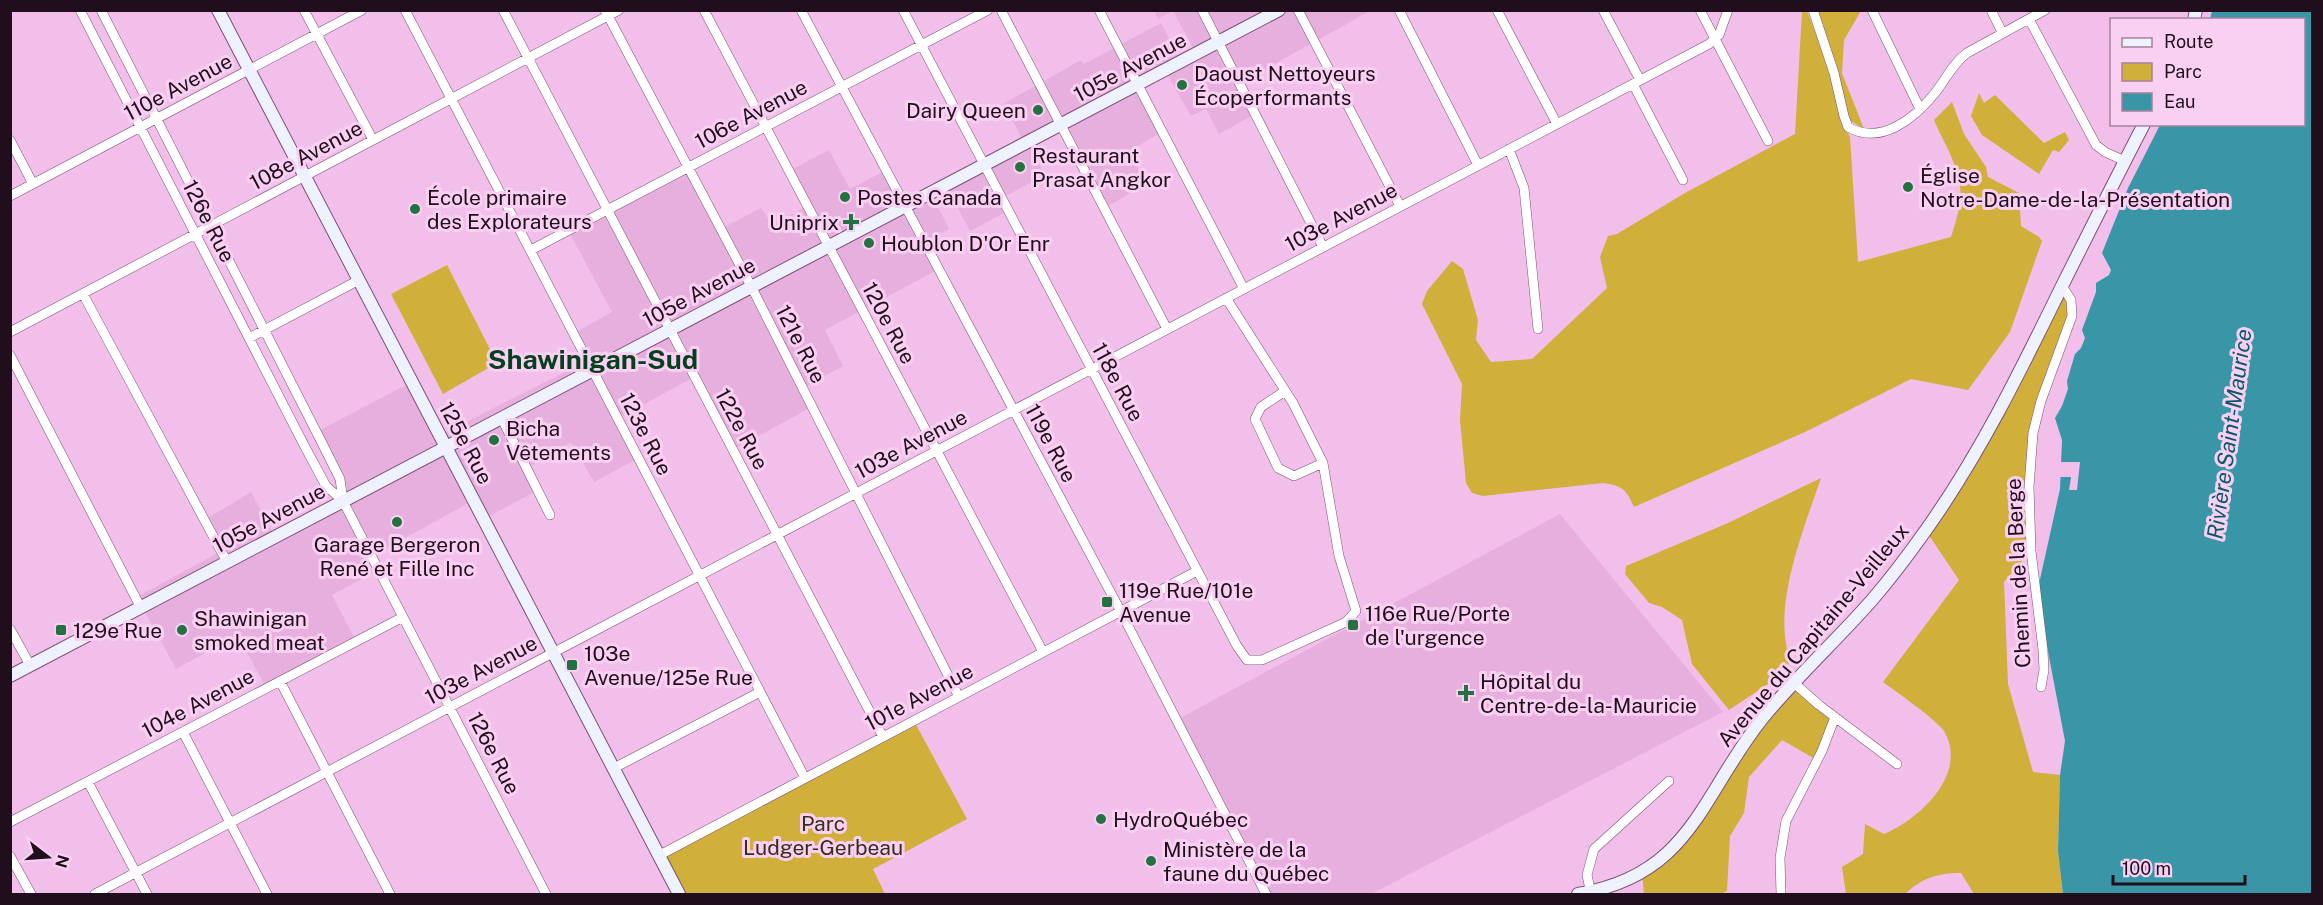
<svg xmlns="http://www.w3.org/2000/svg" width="2323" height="905" viewBox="0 0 2323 905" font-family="'Public Sans',sans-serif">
  <rect width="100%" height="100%" fill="#f2bfea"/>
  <path fill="#e7afdd" d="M1154 11H1370L1240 83 1255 114 1219 134 1206 109 1191 116 1165 71 1138 84 1162 132 1129 151 1146 184 1103 209 1060 125 1027 142 1045 175 1002 198 1008 211 970 231 948 189 933 197 949 229 925 242 939 269 825 330 843 366 803 388 812 407 732 450 694 377 617 419 639 458 594 482 571 442 527 468 538 490 484 519 474 500 372 556 379 570 332 595 356 641 266 688 238 635 176 669 146 614 139 596 221 551 205 520 251 492 275 537 351 496 316 432 412 382 442 434 583 363 574 333 612 312 568 230 688 167 721 229 761 208 772 225 807 206 789 171 829 150 850 189 886 170 905 206 1025 143 1003 104 1081 60 1084 64 1161 23 1181 61 1196 53 1173 11 1158 19Z
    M1560 514 1723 712 1371 894H1266L1180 718Z"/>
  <path fill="#d0af3b" d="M1802 11H1807C1823 50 1835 89 1846 130L1850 137 1858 262 1951 237C1956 222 1962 203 1960 186 1957 163 1943 141 1934 120L1952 102 1964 134 1986 167 1988 177 2019 193 2021 226 2039 237 2042 241 2010 332 1968 390 1911 379 1805 432 1634 507C1626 489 1623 486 1603 483L1483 496 1472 493 1466 483 1460 420 1462 384 1422 304 1427 291 1452 261 1463 269 1478 320 1476 340 1491 362 1532 359 1607 288 1600 257 1608 236 1617 234 1685 193 1795 134Z
    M1818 11H1861L1844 40 1842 73 1864 129 1848 119Z
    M1979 93 1984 103 1995 95 2044 143 2065 132 2069 140 2059 152 2053 150 2039 174 1982 135 1971 116Z
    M447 265 497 363 443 394 391 294Z
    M2062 286 2072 307 2033 433 2031 551 2004 582 2008 684 2033 772 2060 775 2058 851 2063 894H1974L1961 873C1938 873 1922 878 1905 894H1846L1842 867 1863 854 1865 824 1884 834C1920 819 1969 773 1944 731 1938 721 1895 691 1883 682L1959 580 1926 531Z
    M1821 478C1804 528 1770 611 1791 661L1777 678 1729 710 1692 664 1682 620 1662 607 1649 603 1625 574 1626 566 1728 523Z
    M1794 683 1835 717 1817 760 1782 740 1749 777 1744 813 1730 836 1727 891 1721 894H1644L1642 873 1658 863Z
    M914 721 967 819 873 869 885 894H679L658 856Z"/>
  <path fill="#3896a7" d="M2212 11H2312V894H2063L2058 851 2060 775 2065 741 2037 593 2060 489 2062 440 2055 418 2062 406 2068 389 2067 381 2075 354 2081 348 2085 338 2082 330 2096 292V283L2109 275 2111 270 2102 253 2128 188 2160 125 2304 124V20L2210 19Z"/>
  <path fill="#f2bfea" d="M2060 462H2080L2077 490H2069L2071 477H2060Z"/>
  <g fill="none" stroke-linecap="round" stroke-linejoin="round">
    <g stroke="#7c5075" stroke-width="10">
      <path id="street" d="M80 10 304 445 326 486 343 501
        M101 10 321 441 340 479 343 501 546 894
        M304 10 373 140
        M405 10 805 778
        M503 10 883 737
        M605 10 751 286 959 697
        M704 10 1043 652
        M801 10 1121 612 1266 894
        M903 10 1237 646 1247 660H1262L1346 622 1356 611 1339 556 1323 463 1293 403 1226 298
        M1001 10 1167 329
        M1099 10 1244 289
        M1202 10 1323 247
        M1298 10 1400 206
        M1399 10 1478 165
        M1497 10 1557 124
        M1603 10 1640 80
        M1700 10 1768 141
        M1813 10 1834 73 1844 116 1848 127C1881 146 1915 118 1935 93 1946 79 1953 63 1967 53L2045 10
        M1872 10 1920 109
        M1991 10 2002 32
        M2029 19 2096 145 2105 152 2125 161
        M1633 84 1683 180
        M10 140 33 184
        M1509 149 1524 188 1538 329
        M10 196 362 10
        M531 250 988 10
        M83 294 227 562
        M10 332 619 10
        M249 338 359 280
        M10 355 141 608
        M1285 391 1261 407 1255 419 1278 468 1294 476 1323 463
        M501 417 550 515
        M10 629 30 665
        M280 681 390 894
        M1794 683 1819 705 1897 764
        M2041 687 2044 670 2043 650 2031 551 2029 487 2033 433 2041 401 2072 316 2071 300 2062 286
        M183 732 267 894
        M614 768 760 692
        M88 782 147 894
        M10 822 403 617
        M10 856 31 894
        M658 856 1197 571
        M95 894 1709 44 1719 35 1728 10
        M1591 894 1587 875 1594 849 1669 781
        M1781 894 1780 858 1786 821 1822 751 1835 717"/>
    </g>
    <g stroke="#7c5075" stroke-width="14">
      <path id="secondary" d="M218 10 679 894
        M2194 20 2196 10
        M10 676 1279 10
        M1578 894C1691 875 1700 797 1762 719 1796 677 1836 641 1872 600 1891 578 1909 554 1926 530 1980 454 2021 370 2062 286 2089 232 2116 178 2144 124"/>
    </g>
    <use href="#street" stroke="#fff" stroke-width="9"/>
    <use href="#secondary" stroke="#eef2ff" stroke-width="12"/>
  </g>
  <g fill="#237040" stroke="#fad0f2" stroke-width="2">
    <circle cx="1182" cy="85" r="6"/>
    <circle cx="1038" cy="110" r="6"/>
    <circle cx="1020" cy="167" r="6"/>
    <circle cx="1908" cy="187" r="6"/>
    <circle cx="845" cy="197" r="6"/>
    <circle cx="415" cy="209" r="6"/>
    <path d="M848 213h6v6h6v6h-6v6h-6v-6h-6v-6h6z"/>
    <circle cx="869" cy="243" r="6"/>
    <circle cx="494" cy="440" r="6"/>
    <circle cx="397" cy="522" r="6"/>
    <rect x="1101" y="596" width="12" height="12" rx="3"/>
    <rect x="1347" y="619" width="12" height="12" rx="3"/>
    <rect x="55" y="624" width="12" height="12" rx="3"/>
    <circle cx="182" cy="630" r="6"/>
    <rect x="566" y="659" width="12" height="12" rx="3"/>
    <path d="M1463 684h6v6h6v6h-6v6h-6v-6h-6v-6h6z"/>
    <circle cx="1101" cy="819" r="6"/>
    <circle cx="1151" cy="861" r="6"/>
  </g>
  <g text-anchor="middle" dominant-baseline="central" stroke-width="6" stroke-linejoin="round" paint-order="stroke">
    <g font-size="21" fill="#200e1d" stroke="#fad0f2">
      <text transform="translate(1130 67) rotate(-28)">105e Avenue</text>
      <text transform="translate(178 87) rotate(-28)">110e Avenue</text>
      <text transform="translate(751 114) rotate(-28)">106e Avenue</text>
      <text transform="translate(306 155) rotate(-28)">108e Avenue</text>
      <text transform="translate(1341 217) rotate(-28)">103e Avenue</text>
      <text transform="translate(209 221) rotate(63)">126e Rue</text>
      <text transform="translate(699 292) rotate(-28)">105e Avenue</text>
      <text transform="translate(889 323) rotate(62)">120e Rue</text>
      <text transform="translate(801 344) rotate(63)">121e Rue</text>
      <text transform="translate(1118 382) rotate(62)">118e Rue</text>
      <text transform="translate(742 429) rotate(62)">122e Rue</text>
      <text transform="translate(646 434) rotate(63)">123e Rue</text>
      <text transform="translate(466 443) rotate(62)">125e Rue</text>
      <text transform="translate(1051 443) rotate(62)">119e Rue</text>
      <text transform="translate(911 444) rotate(-28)">103e Avenue</text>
      <text transform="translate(269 518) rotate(-28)">105e Avenue</text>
      <text transform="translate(2018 573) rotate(-93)">Chemin de la Berge</text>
      <text transform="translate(1813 635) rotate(-50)">Avenue du Capitaine-Veilleux</text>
      <text transform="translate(481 670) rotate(-28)">103e Avenue</text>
      <text transform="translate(919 697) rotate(-28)">101e Avenue</text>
      <text transform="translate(198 703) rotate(-28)">104e Avenue</text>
      <text transform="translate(494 753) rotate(63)">126e Rue</text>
    </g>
    <g font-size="21" fill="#200e1d" stroke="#fad0f2" text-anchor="start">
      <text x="1194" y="73">Daoust Nettoyeurs<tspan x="1194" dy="24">Écoperformants</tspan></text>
      <text x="1026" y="110" text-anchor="end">Dairy Queen</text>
      <text x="1032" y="155">Restaurant<tspan x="1032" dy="24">Prasat Angkor</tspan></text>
      <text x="1920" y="175">Église<tspan x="1920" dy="24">Notre-Dame-de-la-Présentation</tspan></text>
      <text x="427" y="197">École primaire<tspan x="427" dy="24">des Explorateurs</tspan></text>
      <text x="857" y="197">Postes Canada</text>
      <text x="839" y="222" text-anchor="end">Uniprix</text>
      <text x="881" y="243">Houblon D'Or Enr</text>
      <text x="506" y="428">Bicha<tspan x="506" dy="24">Vêtements</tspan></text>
      <text x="397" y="544" text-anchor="middle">Garage Bergeron<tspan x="397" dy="24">René et Fille Inc</tspan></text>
      <text x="1119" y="590">119e Rue/101e<tspan x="1119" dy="24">Avenue</tspan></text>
      <text x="1365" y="613">116e Rue/Porte<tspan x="1365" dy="24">de l'urgence</tspan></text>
      <text x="194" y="618">Shawinigan<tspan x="194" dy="24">smoked meat</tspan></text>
      <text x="73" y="630">129e Rue</text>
      <text x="584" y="653">103e<tspan x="584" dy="24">Avenue/125e Rue</tspan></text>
      <text x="1480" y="681">Hôpital du<tspan x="1480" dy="24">Centre-de-la-Mauricie</tspan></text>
      <text x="1113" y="819">HydroQuébec</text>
      <text x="1163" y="849">Ministère de la<tspan x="1163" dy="24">faune du Québec</tspan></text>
    </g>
    <g font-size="21" fill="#352e19" stroke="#fad0f2">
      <text x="823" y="823">Parc<tspan x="823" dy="24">Ludger-Gerbeau</tspan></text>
    </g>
    <g font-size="22" font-style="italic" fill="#085966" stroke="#fad0f2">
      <text transform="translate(2229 434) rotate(-82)">Rivière Saint-Maurice</text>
    </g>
    <g font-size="27" font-weight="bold" fill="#063f1e" stroke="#fad0f2">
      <text x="593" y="359">Shawinigan-Sud</text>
    </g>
  </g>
  <rect width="2323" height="905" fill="none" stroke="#200e1d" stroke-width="24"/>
  <rect x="2110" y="18" width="195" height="108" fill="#fad0f2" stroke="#a3829d" stroke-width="1.5"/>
  <rect x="2122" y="38" width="30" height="9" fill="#eef2ff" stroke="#a3829d" stroke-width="1.5"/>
  <text x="2164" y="48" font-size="18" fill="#200e1d">Route</text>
  <rect x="2122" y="63" width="30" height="18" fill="#d0af3b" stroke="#a3829d" stroke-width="1.5"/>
  <text x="2164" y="78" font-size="18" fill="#200e1d">Parc</text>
  <rect x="2122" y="93" width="30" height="18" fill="#3896a7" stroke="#a3829d" stroke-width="1.5"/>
  <text x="2164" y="108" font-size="18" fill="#200e1d">Eau</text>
  <g transform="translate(48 857) rotate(107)" stroke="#fad0f2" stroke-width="4.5" paint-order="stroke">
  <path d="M0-4.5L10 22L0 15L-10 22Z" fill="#200e1d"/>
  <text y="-9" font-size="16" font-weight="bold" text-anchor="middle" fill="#200e1d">N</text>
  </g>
  <path d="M2113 875v9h132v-9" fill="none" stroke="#200e1d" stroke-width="3"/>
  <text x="2122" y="875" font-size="18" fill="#200e1d" stroke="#fad0f2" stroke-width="4.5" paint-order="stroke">100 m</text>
</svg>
